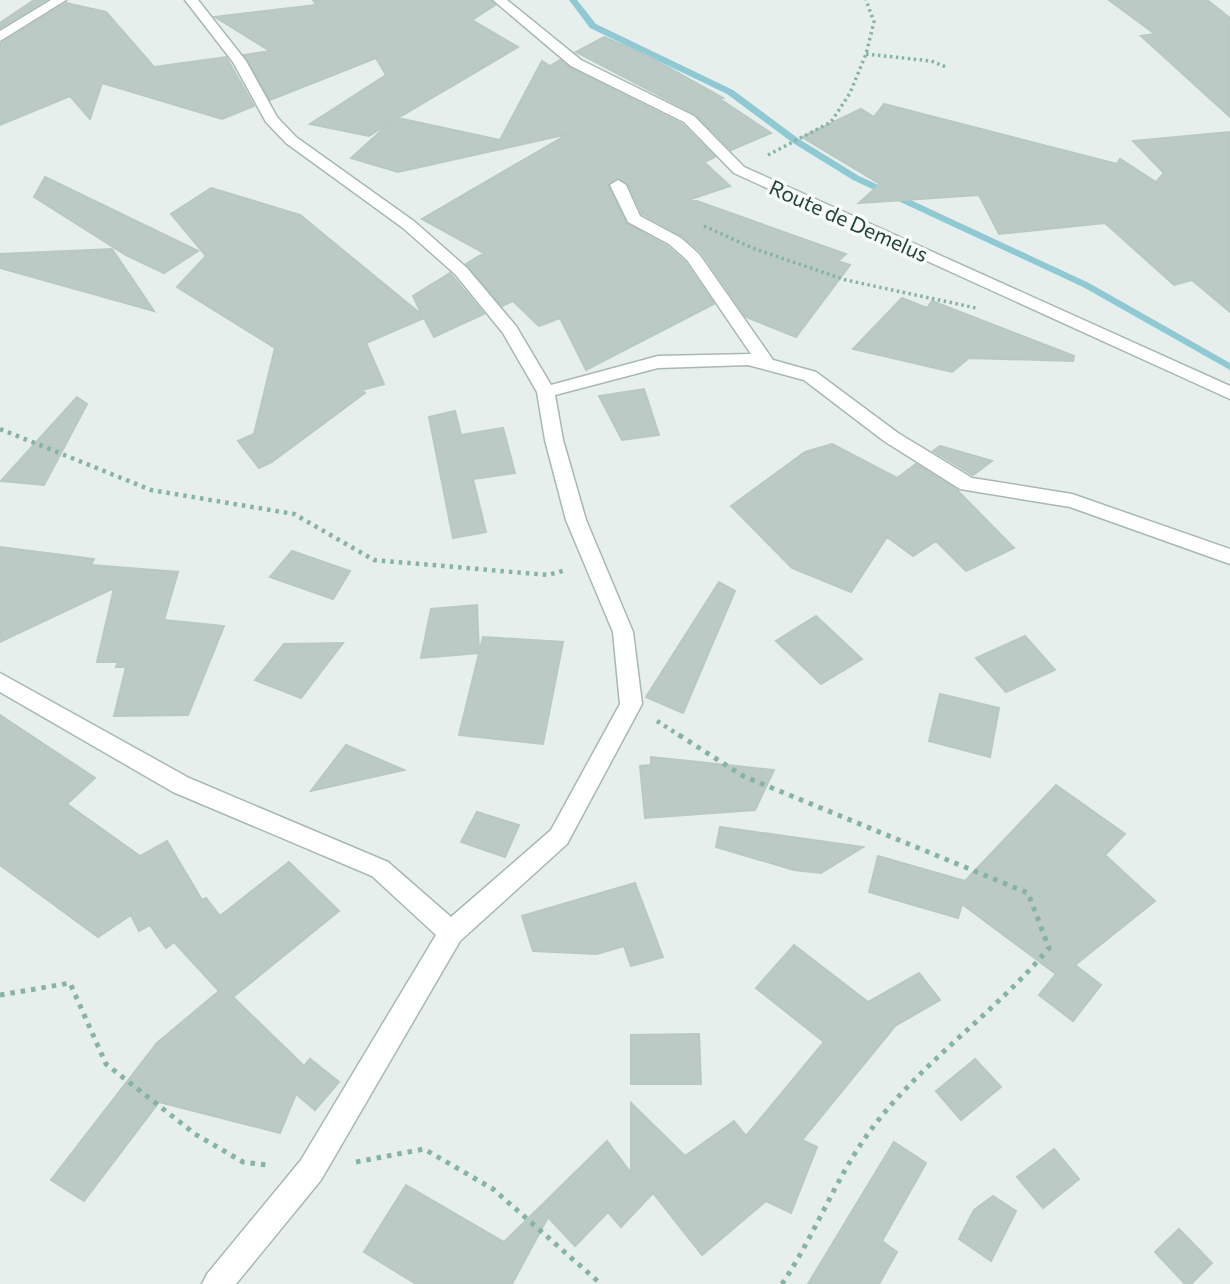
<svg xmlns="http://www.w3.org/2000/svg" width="1230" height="1284" viewBox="0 0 1230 1284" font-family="Commissioner,sans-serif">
  <rect width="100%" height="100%" fill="#e6efeb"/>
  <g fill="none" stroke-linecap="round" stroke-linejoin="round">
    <path fill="#8ec9d4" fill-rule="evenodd" d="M569 0H577L596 24 733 90 799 139 859 176 1089 283 1230 363V370L1083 287 853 180 793 143 727 94 590 28Z"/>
  </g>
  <path fill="#bbcac4" stroke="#b8c9c2" stroke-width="2" d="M34 0H46L0 28V23Z
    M313 0H490L495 5 472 20 518 47 398 118 500 140 542 61 550 66 560 60 570 68 682 124 715 157 704 162 730 186 691 199 846 254 838 261 850 265 796 337 746 317 701 252 682 236 642 214 628 184 617 178 608 186 626 223 667 246 685 262 714 304 586 370 560 318 539 326 513 301 502 306 466 264 484 253 422 219 568 134 398 172 351 158 391 122 369 136 310 124 386 75 376 58 270 100 244 55 270 51 215 17 316 5Z
    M1109 0H1207L1230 18V117L1141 36 1155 34Z
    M66 3 106 12 154 67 226 57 254 106 222 119 102 83 90 119 70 96 0 125V44Z
    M604 37 646 55 723 98 720 99 771 133 731 150 695 114 576 52Z
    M884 104 1117 164 1120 159 1156 182 1164 173 1133 141 1230 132V312L1192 280 1174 285 1105 223 999 234 979 195 859 203 880 184 802 137 861 109 874 117Z
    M45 177 198 251 164 273 126 255 34 197Z
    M211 188 300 215 422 315 413 296 450 273 484 314 434 337 424 318 366 343 384 384 362 390 365 393 272 462 259 468 238 441 254 434 275 348 177 287 206 256 171 214Z
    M112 249 154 311 0 268V254Z
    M902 298 927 308 932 301 1074 356 1073 361 969 358 952 372 853 349Z
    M644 389 659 435 622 440 599 396Z
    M77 397 87 404 44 485 1 481Z
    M455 411 461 435 503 428 515 473 473 479 486 532 453 538 429 417Z
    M832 444 897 478 916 464 957 490 1014 548 966 571 936 541 913 556 887 537 851 592 792 568 731 506 805 452Z
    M940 446 992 461 973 475 933 451Z
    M0 547 94 559 91 565 178 572 164 620 224 626 188 715 114 716 126 667H116L118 662H97L114 588 0 642Z
    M292 551 350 571 333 599 270 577Z
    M719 582 735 591 683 713 646 697Z
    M477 605 479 653 421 658 431 609Z
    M816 616 862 659 821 684 776 641Z
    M1025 636 1055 670 1006 692 976 658Z
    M483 637 563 642 543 744 459 735Z
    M343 643 301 698 255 680 284 644Z
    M940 694 999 708 990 757 929 741Z
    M0 715 95 778 67 804 140 856 167 841 202 900 206 898 220 916 289 862 339 911 233 997 304 1066 310 1059 339 1082 315 1110 296 1094 280 1133 159 1102 84 1201 51 1180 157 1043 219 991 174 942 166 948 150 925 139 931 131 915 98 937 0 865Z
    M346 745 404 770 311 791Z
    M651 757 774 770 755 810 645 818 640 766 651 765Z
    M1056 785 1125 834 1105 855 1155 901 1075 965 1101 985 1073 1021 1039 995 1056 974 962 904 958 918 869 892 878 856 965 881Z
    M477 812 519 825 505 857 461 842Z
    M720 827 863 847 821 873 794 870 716 847Z
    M635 883 663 957 631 966 624 946 597 954 533 951 522 916Z
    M794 945 868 1002 919 973 940 1000 895 1026 802 1140 817 1147 791 1213 766 1201 702 1255 653 1193 621 1227 608 1212 575 1246 548 1217 512 1284H416L364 1252 406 1185 504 1242 607 1141 631 1173V1103L685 1156 734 1121 746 1136 824 1042 756 988Z
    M699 1034 701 1084H631V1035Z
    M975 1059 1001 1087 961 1120 936 1091Z
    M894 1142 926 1163 882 1241 897 1252 879 1284H808Z
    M1054 1149 1079 1179 1043 1208 1017 1177Z
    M993 1196 1016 1211 991 1261 959 1239 974 1210Z
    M1179 1229 1212 1263 1191 1284H1185L1155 1252Z"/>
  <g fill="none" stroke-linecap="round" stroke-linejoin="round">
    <g stroke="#a8b8b2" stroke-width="3">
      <path id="minor" d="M51 0H66L0 41V31Z
        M185 0H198L246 61 277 117 296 137 415 222 467 268 516 326 551 385 658 356 751 354 687 260 669 244 628 222 610 185 618 180 626 185 640 216 681 238 699 254 773 360 816 372 898 433 972 478 1072 494 1230 549V564L1070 507 960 489 884 441 804 380 748 365 658 368 555 395 563 440 586 520 633 632 642 704 567 844 460 941 321 1180 236 1284H202L207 1274 301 1160 436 935 372 876 173 792 0 692V673L189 778 388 862 451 917 551 830 620 704 613 632 566 520 545 440 537 392 503 333 455 274 403 228 286 143 266 122 233 62Z
        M493 0H507L581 60 694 116 744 167 1230 386V399L734 173 684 122 571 66Z"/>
    </g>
    <path stroke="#86b3a5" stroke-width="3.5" stroke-dasharray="2.5 3.5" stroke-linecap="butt" d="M866 54 931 61 946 67
      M768 155 831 122 850 93 866 54 874 22 866 0
      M704 226 755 249 846 280 976 308"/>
    <path stroke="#86b3a5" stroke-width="4.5" stroke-dasharray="3.5 5" stroke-linecap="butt" d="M0 429 151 490 294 514 374 560 548 575 566 570
      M657 721 682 737"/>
    <path stroke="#86b3a5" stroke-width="5" stroke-dasharray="4.5 6" stroke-linecap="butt" d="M679 735 743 776 1028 893 1049 948C994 1014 921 1062 870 1131 835 1179 815 1235 782 1284
      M0 995 70 983 106 1064 195 1134 243 1162 268 1165
      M356 1162 424 1149 493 1189 601 1284"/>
    <use href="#minor" fill="#fff" fill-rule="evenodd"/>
  </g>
  <g text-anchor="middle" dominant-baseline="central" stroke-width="7" stroke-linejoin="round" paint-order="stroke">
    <g font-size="21" fill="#24423a" stroke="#f7fbf9">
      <text transform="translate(849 220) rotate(24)">Route de Demelus</text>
    </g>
  </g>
</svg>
